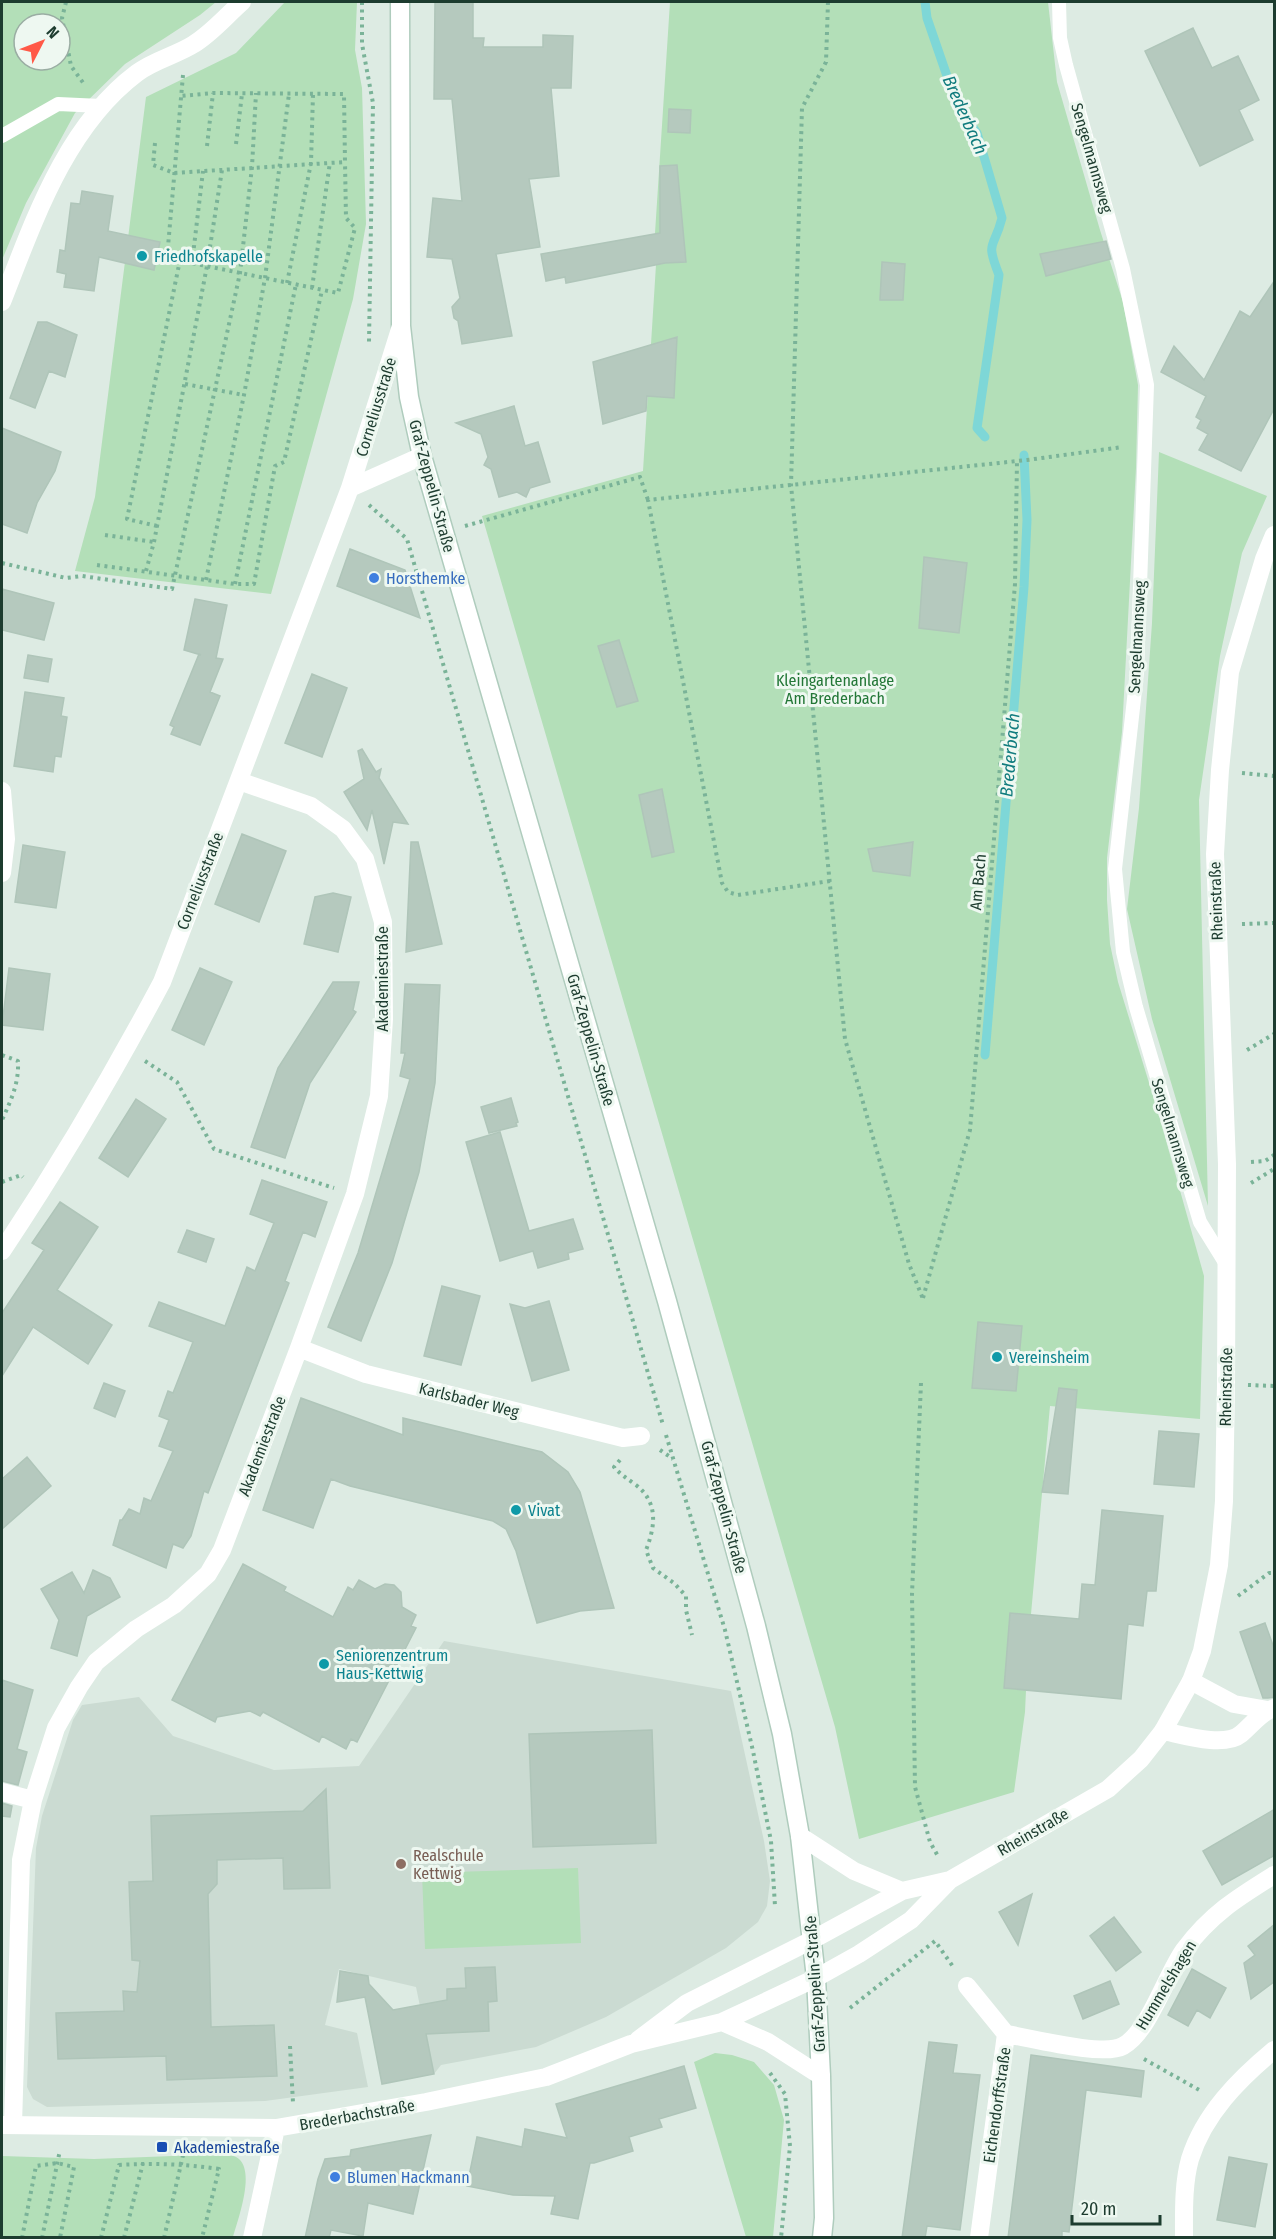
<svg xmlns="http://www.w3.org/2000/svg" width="1276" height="2239" viewBox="0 0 1276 2239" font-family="'Fira Sans Condensed',sans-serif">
  <rect width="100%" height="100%" fill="#ddebe3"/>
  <path fill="#cbdbd2" d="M444 1641 731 1691 764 1841 770 1881 767 1906 758 1922 726 1948 606 2017 536 2047 441 2065 434 2074 416 1987 339 1969 325 2025 357 2033 368 2087 265 2101 47 2107 33 2099 27 2087 36 1848 42 1816 73 1720 82 1705 139 1697 173 1736 274 1770 359 1766Z"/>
  <path fill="#b3dfb8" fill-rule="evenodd" d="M2 2H216L200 15 125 64 75 113 26 203 2 260ZM24 24H60V60H24Z
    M285 2H357L355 50 362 88 366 224 353 299 271 594 75 571 95 497 146 97 236 53Z
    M670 2H1048L1057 82 1100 230 1123 302 1138 385 1136 468 1122 732 1107 858V900L1110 944 1118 982 1158 1112 1204 1276 1200 1419 1050 1406 1028 1647 1025 1712 1014 1792 859 1839 835 1727 482 516 643 471 658 233H655Z
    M1159 452 1267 496 1242 553 1220 656 1199 800 1208 1206 1152 1019 1127 909 1139 808 1152 623Z
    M578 1868 581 1943 425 1949 422 1873Z
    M715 2053 732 2055 754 2062 774 2085 784 2120 773 2237H746L694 2062Z
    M225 2154C229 2155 236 2156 239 2159 255 2173 238 2219 233 2237H2V2156L94 2159Z"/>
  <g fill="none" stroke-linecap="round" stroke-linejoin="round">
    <path stroke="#7ed7d7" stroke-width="9" d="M925 2 927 18 957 105 977 133 1002 218C994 250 985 239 999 275L977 428 985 437
      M985 1055 1024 587 1027 520 1024 455"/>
  </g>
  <path fill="#b5c9be" stroke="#afc5b9" stroke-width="1.5" d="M435 2H473V38H484L483 47H543V35L573 36 571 88H551L559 176 529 179 540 247 496 254 512 336 462 344 458 321 454 318 452 307 460 298 452 259 427 257 433 198 462 201 452 99H434Z
    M1193 28 1212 68 1238 56 1259 100 1239 110 1253 140 1200 166 1145 51Z
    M669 109 691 110 690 133 668 132Z
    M677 165 686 262 665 263 566 283 565 277 546 281 541 254 660 233V166Z
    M82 191 113 196 108 231 160 242 154 270 99 257 94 291 64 287 66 274 57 272 60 250 65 251 71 203 80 204Z
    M1106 241 1111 259 1046 276 1040 254Z
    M882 262 905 264 903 300H880Z
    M1275 280V407L1241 471 1199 450 1208 434 1197 428 1201 420 1196 417 1206 396 1161 372 1174 346 1204 380 1240 311 1250 317Z
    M38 322H47L77 335 65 377 49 371 35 408 10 398Z
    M677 337 674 398 647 396 646 411 603 424 593 362Z
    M514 406 525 446 538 442 550 482 530 488 526 497 517 492 499 497 491 469 484 465 488 457 481 434 456 423Z
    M2 428 61 452 55 471 37 503 27 533 2 524Z
    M350 549 405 570 420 618 337 586Z
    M924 557 967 563 959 633 919 628Z
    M2 589 54 603 44 640 2 630Z
    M195 599 227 605 216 658 223 659 210 692 220 696 200 745 171 734 174 727 170 725 199 654 201 655 184 650Z
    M619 640 638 701 617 707 598 646Z
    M28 655 52 659 48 682 24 678Z
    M312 674 347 688 322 757 285 743Z
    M25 692 64 698 61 716 67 717 61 757 55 756 53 772 14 766Z
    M362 749 376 772 381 769 379 778 408 824 393 822 384 864 372 810 367 830 344 792 364 779 358 751Z
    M662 789 674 852 652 857 639 795Z
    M242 834 286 851 259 922 215 904Z
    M411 842H418L442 944 406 952Z
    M913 842 910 876 873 871 868 849Z
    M23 845 65 852 56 908 15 902Z
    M333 893 351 897 338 952 304 944 315 897Z
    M9 968 50 974 43 1030 2 1025Z
    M200 968 232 982 204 1045 172 1030Z
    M333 982H359L353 1010 356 1012 310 1083 285 1158 251 1147 278 1068Z
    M405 984 440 985 435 1083 419 1172 392 1263 361 1341 328 1327 358 1253 410 1079 400 1076 405 1053H401Z
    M511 1098 518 1122 516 1123 517 1126 489 1133 481 1107Z
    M136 1099 166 1119 128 1177 99 1158Z
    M500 1132 529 1231 573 1219 583 1249 568 1253 569 1259 538 1268 533 1251 500 1261 466 1142Z
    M262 1180 327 1202 315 1237 303 1232 285 1281 289 1283 218 1467 208 1493 204 1491 191 1536 183 1548 173 1544 166 1568 113 1545 120 1520H122L129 1509 140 1514 144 1498 151 1501 173 1451 159 1446 169 1420 159 1416 168 1391 173 1393 193 1342 149 1326 159 1302 225 1326 247 1267 255 1271 274 1223 250 1214Z
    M60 1202 98 1227 57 1290 112 1325 88 1364 33 1327 2 1376V1313L44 1250 32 1243Z
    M187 1230 214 1239 206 1262 178 1252Z
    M442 1286 480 1296 461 1365 424 1356Z
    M549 1301 569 1370 532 1381 510 1304 525 1308Z
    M978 1322 1022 1326 1016 1391 972 1388Z
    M104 1383 125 1391 115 1417 94 1408Z
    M1059 1388 1077 1390 1068 1494 1042 1492Z
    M301 1398 403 1435V1418L542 1452 568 1472 580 1492 614 1608 580 1611 537 1623 516 1551 506 1529 493 1521 350 1486 331 1479 313 1528 263 1510Z
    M1159 1431 1199 1434 1194 1487 1154 1484Z
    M27 1457 51 1486 2 1529V1479Z
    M1102 1510 1163 1516 1156 1591H1147L1143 1626 1128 1624 1121 1699 1004 1688 1010 1613 1079 1619 1082 1584 1095 1585Z
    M243 1564 286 1587 284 1591 333 1617 348 1587 353 1590 359 1580 375 1589 385 1584 394 1585 401 1592 402 1607 416 1615 411 1626 416 1628 379 1700 357 1742 351 1739 346 1749 322 1736 319 1742 263 1712 260 1716 250 1711 217 1717 215 1722 172 1700Z
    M93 1570 110 1578 120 1597 87 1616 77 1656 51 1648 59 1620 41 1589 72 1572 84 1593Z
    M1265 1623 1275 1651V1697L1268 1698H1263L1240 1632Z
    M2 1680 33 1690 17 1749 27 1752 18 1785 2 1781Z
    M652 1730 656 1843 533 1847 529 1734Z
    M326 1789 330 1888 284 1889 283 1858 217 1860V1884L208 1894 211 2027 274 2025 277 2076 167 2080 166 2056 58 2059 56 2013 124 2011 123 1991 137 1992 140 1961 132 1960 129 1882 153 1881 151 1816 303 1811Z
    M2 1803 12 1806 10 1817 2 1816Z
    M1275 1809V1855L1222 1885 1203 1851Z
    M1032 1894 1018 1945 999 1912Z
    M1114 1917 1141 1952 1116 1971 1090 1936Z
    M1275 1924V1981L1251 1999 1244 1963 1255 1955 1248 1946Z
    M495 1967 497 2001 488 2002 489 2031 426 2034 434 2074 382 2084 365 1997 337 2002 340 1971 368 1976 369 1984 393 2010 447 2000V1989L466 1988 465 1968Z
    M1192 1969 1226 1988 1210 2018 1197 2010 1188 2026 1168 2015Z
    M1110 1981 1119 2004 1083 2019 1074 1996Z
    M929 2042 957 2045 953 2073 980 2075 960 2230 927 2226 925 2238H902Z
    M1031 2055 1144 2071 1141 2097 1086 2090 1069 2232 1062 2231V2238H1008Z
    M684 2066 696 2108 659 2119 662 2127 629 2137 633 2151 594 2163H590L578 2219 551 2214 555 2196 513 2195 467 2186 477 2137 522 2147 525 2129 567 2138 556 2104Z
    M431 2135 413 2214 368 2203 363 2236 331 2230 329 2238H305L318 2179 325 2159 350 2156 351 2150Z
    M1229 2157 1267 2164 1255 2227 1217 2220Z"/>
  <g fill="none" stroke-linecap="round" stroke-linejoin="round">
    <g stroke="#afccbd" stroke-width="21">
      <path id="secondary" d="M400 2 401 326 409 397 422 456 667 1301 756 1626 782 1734 800 1836 816 1978 821 2076 824 2218 822 2238"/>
    </g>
    <path stroke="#7ab398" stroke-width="4" stroke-dasharray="3 4.5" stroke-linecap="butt" d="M66 2 62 18 71 66 84 84
      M362 2V44L373 103 369 342
      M828 2 826 62 802 108 791 485 845 1039 909 1264 923 1299
      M183 75 167 258 338 293 355 228 346 218 345 162
      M155 143 153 165 174 173 345 162 344 94 213 93 181 96
      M236 144 242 94
      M207 146 213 93
      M192 263 203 171
      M287 283 311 163 313 94
      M312 288 330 162
      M185 384 244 395
      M369 505 407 539 663 1425
      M157 526 127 519 180 260
      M465 526 640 477 648 500
      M105 535 154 542
      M2 563 66 578 82 576 172 589 240 273 252 167 256 93
      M97 565 235 584H254L275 466 284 462 322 290
      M146 571 154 542 207 266 222 170
      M206 580 244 395 265 278 289 94
      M235 584 296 284
      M1242 773 1274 776
      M830 881 738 895 728 892 722 883 648 500 1027 460 1123 447
      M1242 924 1274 923
      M1247 1050 1274 1034
      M2 1055 18 1061C19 1084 11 1100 2 1120
      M145 1061 177 1082 214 1149 334 1188
      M1251 1162 1265 1161 1274 1155
      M2 1182 21 1175 23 1177
      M1251 1183 1274 1169
      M923 1298 970 1130 1015 584 1017 461
      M921 1383 912 1594 915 1787 930 1842 939 1858
      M1248 1385 1274 1386
      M666 1435 725 1630 753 1751 771 1841 775 1906
      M660 1450 673 1459
      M620 1460 614 1467C621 1475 628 1479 636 1485 659 1503 655 1527 646 1550L653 1568 674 1583 686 1596V1610L692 1635
      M1238 1596 1269 1573H1274
      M850 2008 935 1941 954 1968
      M290 2046 293 2103
      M1144 2059 1201 2091
      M770 2073 785 2094 790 2146 781 2238
      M22 2238 36 2166 57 2163 74 2167 60 2238
      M42 2238 60 2150
      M101 2238 119 2165C153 2163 185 2164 219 2169L202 2238
      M124 2238 143 2163
      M164 2238 184 2151"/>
    <path stroke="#fff" stroke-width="14" d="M1059 2 1060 38 1066 65 1123 269 1147 385 1137 672 1115 869 1123 952 1136 1007 1200 1222 1226 1264
      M2 136 58 104 101 106"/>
    <path stroke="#fff" stroke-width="18" d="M2 302C34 221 65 127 137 73 154 60 177 55 194 44 212 33 227 15 242 2
      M350 488 422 456
      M2 791 6 839 2 873
      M2 1251C60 1164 113 1074 162 982L350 488 401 326
      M299 1348 366 1374 623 1438 641 1436
      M1191 1681 1234 1704 1268 1710
      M1163 1731C1183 1735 1224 1748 1241 1734 1252 1725 1261 1712 1274 1708
      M2 1792 33 1800
      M967 1986 1006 2034 979 2238
      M722 2022 768 2042 821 2076
      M1006 2034C1031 2038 1103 2057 1123 2046 1149 2032 1166 1975 1184 1950 1211 1914 1237 1898 1274 1875
      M638 2040 687 2003 812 1940
      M2 2125 276 2128 426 2102 546 2077 631 2044 722 2022 816 1978
      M13 2125 21 1860 33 1800 56 1728 79 1687 96 1662 136 1629 174 1605 208 1574 222 1550 299 1348 355 1194 379 1096 384 1019 383 922 365 859 343 829 311 806 239 781
      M252 2238 276 2128
      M1184 2238C1184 2212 1183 2184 1190 2159 1204 2114 1239 2079 1274 2050"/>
    <path stroke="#fff" stroke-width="18" d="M800 1836 854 1871 902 1891
      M812 1940 902 1891 950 1880
      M816 1978 859 1954 911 1920 950 1880 1108 1789 1141 1759 1163 1731 1191 1681 1202 1651 1219 1565 1224 1501 1226 1385 1227 1164 1215 854 1220 770 1230 672 1264 559 1274 535"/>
    <use href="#secondary" stroke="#fff" stroke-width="18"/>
  </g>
  <g fill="#0f9aa8" stroke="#eef8f1" stroke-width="2">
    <circle cx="142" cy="256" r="6"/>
    <circle cx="997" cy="1357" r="6"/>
    <circle cx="516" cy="1510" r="6"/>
    <circle cx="324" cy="1664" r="6"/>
  </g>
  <g fill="#3f7fe0" stroke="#eef8f1" stroke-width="2">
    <circle cx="374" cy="578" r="6"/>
    <circle cx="335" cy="2177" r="6"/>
  </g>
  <circle fill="#8d6e63" stroke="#eef8f1" stroke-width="2" cx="401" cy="1864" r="6"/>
  <rect fill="#1a4fb4" stroke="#eef8f1" stroke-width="2" x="156" y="2141" width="12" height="12" rx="3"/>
  <g text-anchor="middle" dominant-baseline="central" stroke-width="6" stroke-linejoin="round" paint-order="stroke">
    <g font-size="16" fill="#1d3c2f" stroke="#eef8f1">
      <text transform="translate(1092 158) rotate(74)">Sengelmannsweg</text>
      <text transform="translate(376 407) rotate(-73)">Corneliusstraße</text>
      <text transform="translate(432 486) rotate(75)">Graf-Zeppelin-Straße</text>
      <text transform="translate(1137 637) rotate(-87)">Sengelmannsweg</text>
      <text transform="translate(200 881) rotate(-69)">Corneliusstraße</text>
      <text transform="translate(978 882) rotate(-85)">Am Bach</text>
      <text transform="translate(1216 901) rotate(-92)">Rheinstraße</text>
      <text transform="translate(382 979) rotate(-90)">Akademiestraße</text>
      <text transform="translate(591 1040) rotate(74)">Graf-Zeppelin-Straße</text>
      <text transform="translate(1173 1133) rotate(73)">Sengelmannsweg</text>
      <text transform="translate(1226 1387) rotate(-89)">Rheinstraße</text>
      <text transform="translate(469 1400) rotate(14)">Karlsbader Weg</text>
      <text transform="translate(262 1446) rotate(-69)">Akademiestraße</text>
      <text transform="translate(724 1507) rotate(75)">Graf-Zeppelin-Straße</text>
      <text transform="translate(1033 1832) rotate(-30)">Rheinstraße</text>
      <text transform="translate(815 1984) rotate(-94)">Graf-Zeppelin-Straße</text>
      <text transform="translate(1166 1985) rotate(-59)">Hummelshagen</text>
      <text transform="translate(997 2105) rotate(-82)">Eichendorffstraße</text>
      <text transform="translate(357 2115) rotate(-10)">Brederbachstraße</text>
    </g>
    <g font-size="16" fill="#0d838f" stroke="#eef8f1" text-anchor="start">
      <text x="154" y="256">Friedhofskapelle</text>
      <text x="1009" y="1357">Vereinsheim</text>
      <text x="528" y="1510">Vivat</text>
      <text x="336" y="1655">Seniorenzentrum<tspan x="336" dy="18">Haus-Kettwig</tspan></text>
    </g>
    <g font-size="16" fill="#366cbe" stroke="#eef8f1" text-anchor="start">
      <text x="386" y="578">Horsthemke</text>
      <text x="347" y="2177">Blumen Hackmann</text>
    </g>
    <g font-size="16" fill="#237737" stroke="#eef8f1">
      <text x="835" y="680">Kleingartenanlage<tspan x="835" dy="18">Am Brederbach</tspan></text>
    </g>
    <g font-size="16" fill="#785e54" stroke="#eef8f1" text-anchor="start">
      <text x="413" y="1855">Realschule<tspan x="413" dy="18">Kettwig</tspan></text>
    </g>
    <g font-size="16" fill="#164399" stroke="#eef8f1" text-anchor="start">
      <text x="174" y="2147">Akademiestraße</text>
    </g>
    <g font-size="18" font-style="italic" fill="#117c7e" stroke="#eef8f1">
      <text transform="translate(965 115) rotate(66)">Brederbach</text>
      <text transform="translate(1010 755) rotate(-85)">Brederbach</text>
    </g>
  </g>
  <rect width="1276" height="2239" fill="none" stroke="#1d3c2f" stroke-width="6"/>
  <g transform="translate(42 42) rotate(48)"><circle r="28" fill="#eef8f1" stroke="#9aada3" stroke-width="1.5"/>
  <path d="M0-4.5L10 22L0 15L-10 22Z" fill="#ff5947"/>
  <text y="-9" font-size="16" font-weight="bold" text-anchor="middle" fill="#1d3c2f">N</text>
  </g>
  <path d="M1072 2215v9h88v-9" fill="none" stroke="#1d3c2f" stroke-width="3"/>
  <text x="1081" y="2215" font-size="18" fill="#1d3c2f" stroke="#eef8f1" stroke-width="4.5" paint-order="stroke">20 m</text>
</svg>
